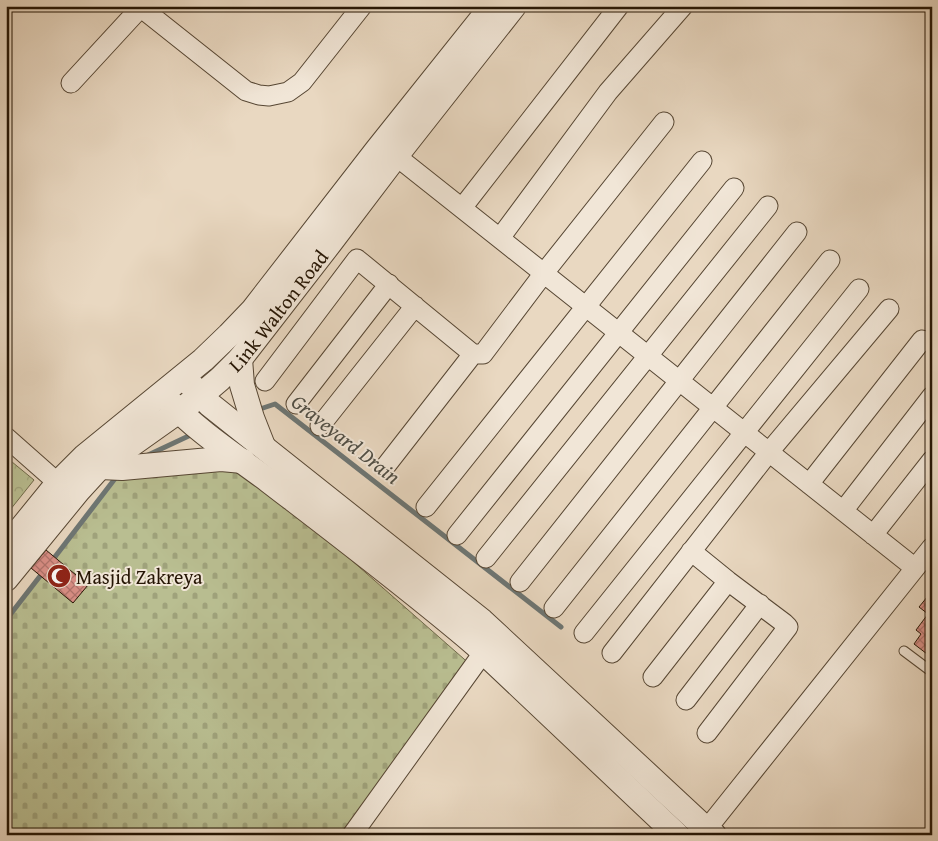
<svg xmlns="http://www.w3.org/2000/svg" width="938" height="841" viewBox="0 0 938 841" font-family="'Gentium Book Plus',serif">
  <defs>
    <pattern id="forest-crowns" width="20" height="18" patternUnits="userSpaceOnUse" patternTransform="scale(1.25)"><rect width="20" height="18" fill="#b9be91"/><path d="M2 6a3 3 0 1 1 6 0M12 15a3 3 0 1 1 6 0" fill="none" stroke="#9fa27b"/></pattern>
    <pattern id="cemetery-stones" width="16" height="16" patternUnits="userSpaceOnUse" patternTransform="scale(1.25)"><rect width="16" height="16" fill="#b9be91"/><path d="M2 7V4a2 2 0 0 1 4 0v3zM10 15v-3a2 2 0 0 1 4 0v3z" fill="#9fa27b"/></pattern>
    <pattern id="building-cross-hatch" width="8" height="8" patternUnits="userSpaceOnUse" patternTransform="scale(1.25)"><rect width="8" height="8" fill="#db9088"/><path d="M0 0l8 8M0 8l8-8" fill="none" stroke="#b1746d"/></pattern>
  </defs>
  <rect width="100%" height="100%" fill="#e9d8c1"/>
  <filter id="stains"><feTurbulence type="fractalNoise" baseFrequency=".004" numOctaves="4"/><feColorMatrix values="0 0 0 0 .2 0 0 0 0 .09 0 0 0 0 .02 0 0 0 .5 -.17"/></filter>
  <radialGradient id="worn" r=".72"><stop offset=".6" stop-color="#630" stop-opacity="0"/><stop offset="1" stop-color="#630" stop-opacity=".3"/></radialGradient>
  <path fill="url(#forest-crowns)" stroke="#6f6a4a" d="M6 457 34 480 6 515Z"/>
  <path fill="url(#cemetery-stones)" stroke="#6f6a4a" d="M244 466 472 666 346 835H6V620L123 469Z"/>
  <g fill="none" stroke-linecap="round" stroke-linejoin="round">
    <path stroke="#6d7674" stroke-width="5" d="M257 410 275 404 561 627
      M146 456 195 433
      M51 562 117 476
      M6 620 44 571"/>
  </g>
  <path fill="url(#building-cross-hatch)" stroke="#251504" d="M46 550 88 585 73 603 31 568Z
    M932 591V657H931L914 644 921 634 916 630 928 614 919 607Z"/>
  <g fill="none" stroke-linecap="round" stroke-linejoin="round">
    <g stroke="#564633" stroke-width="11">
      <path id="service" d="M904 651 932 672"/>
    </g>
    <g stroke="#564633" stroke-width="21">
      <path id="minor" d="M139 6 246 91 259 95 269 96 288 92 302 82 362 6
        M71 83 142 6
        M396 156 915 568
        M462 208 619 6
        M500 238 608 92 683 6
        M265 381 357 259 473 354H483L544 273 664 122
        M296 404 389 284
        M320 426 415 306
        M6 437 58 483
        M385 467 473 354
        M809 484 922 340
        M426 507 702 161
        M843 511 932 396
        M457 535 734 188
        M873 535 932 460
        M691 551 728 581 784 623 788 627 707 733
        M486 558 768 206
        M520 582 797 232
        M554 608 830 260
        M584 633 859 289
        M612 653 769 452 889 309
        M653 677 728 581
        M686 700 760 604
        M352 835 483 653
        M702 835 932 547"/>
    </g>
    <g stroke="#564633" stroke-width="26">
      <g id="tertiary">
        <path d="M240 359 242 385 252 418 263 446"/>
        <path d="M191 385 209 404 482 621 706 829 714 835"/>
        <path d="M168 400C197 431 234 455 269 481 338 534 408 587 475 644L677 835"/>
        <path d="M100 467 122 468 221 459 243 461"/>
        <path d="M6 547 58 483 85 456 203 360 229 335 253 310 377 150 492 6"/>
        <path id="s1" d="M6 579 78 491 100 467 200 396 220 379 240 359 330 243 396 156 514 6"/>
      </g>
    </g>
    <use href="#service" stroke="#f1e6d7" stroke-width="9"/>
    <use href="#minor" stroke="#f1e6d7" stroke-width="19"/>
    <use href="#tertiary" stroke="#f1e6d7" stroke-width="24"/>
  </g>
  <defs>
    <g id="mosque-disc" transform="scale(1.25)"><circle r="9.5" fill="#8f2418" stroke="#f1e6d7"/><path d="M3.5-4.9A6 6 0 1 0 3.5 4.9A5 5 0 1 1 3.5-4.9Z" fill="#fff"/></g>
  </defs>
  <g fill-rule="evenodd">
    <use href="#mosque-disc" x="59" y="576"/>
  </g>
  <g text-anchor="middle" dominant-baseline="central" stroke-width="4" stroke-linejoin="round" paint-order="stroke">
    <g font-size="20" fill="#251504" stroke="#f1e6d7">
      <text stroke="none"><textPath href="#s1" startOffset="385">Link Walton Road</textPath></text>
    </g>
    <g font-size="20" fill="#251504" stroke="#f1e6d7" text-anchor="start">
      <text x="76" y="576">Masjid Zakreya</text>
    </g>
    <g font-size="21" font-style="italic" fill="#4f4e45" stroke="#f1e6d7">
      <text transform="translate(346 439) rotate(38)">Graveyard Drain</text>
    </g>
  </g>
  <rect width="938" height="841" fill="none" stroke="#e9d8c1" stroke-width="25"/>
  <rect x="8" y="8" width="923" height="826" fill="none" stroke="#251504" stroke-width="2.5"/>
  <rect x="12" y="12" width="913" height="816" fill="none" stroke="#251504"/>
  <rect width="100%" height="100%" filter="url(#stains)"/>
  <rect width="100%" height="100%" fill="url(#worn)"/>
</svg>
